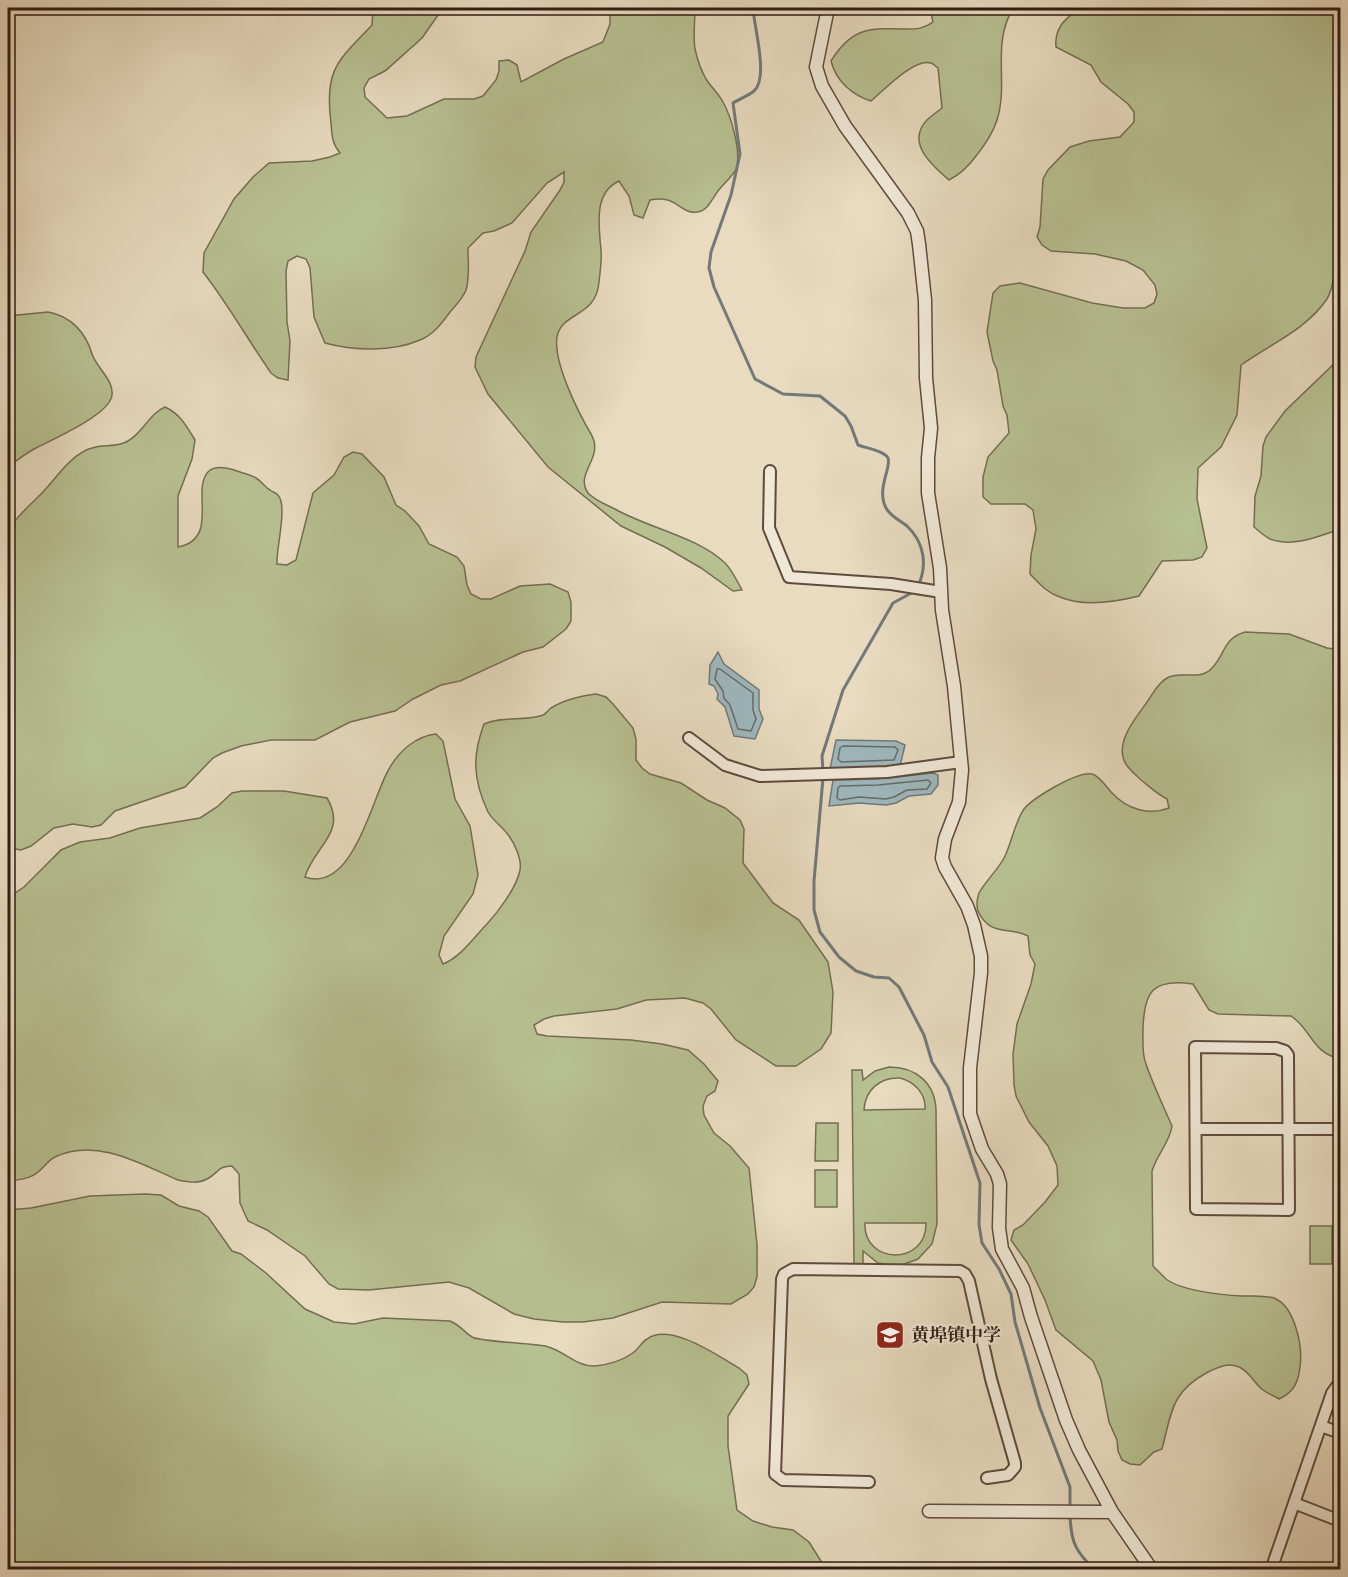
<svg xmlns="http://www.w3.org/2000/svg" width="1348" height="1577" viewBox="0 0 1348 1577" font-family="'Libre Caslon Text','Noto Serif SC',serif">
  <rect width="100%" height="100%" fill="#e8dbc0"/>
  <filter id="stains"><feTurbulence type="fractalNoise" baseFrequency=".00333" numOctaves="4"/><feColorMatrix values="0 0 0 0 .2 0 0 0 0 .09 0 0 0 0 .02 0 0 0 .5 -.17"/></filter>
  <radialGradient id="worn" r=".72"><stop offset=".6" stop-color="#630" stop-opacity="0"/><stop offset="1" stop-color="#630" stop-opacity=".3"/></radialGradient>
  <path fill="#b7c091" stroke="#746e52" stroke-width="1.5" fill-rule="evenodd" d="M373 8H443L422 38 385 71 369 79 364 88 365 97 387 118 407 116 444 99H474L483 96 496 80 499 71V61L509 60 517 65 521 82 564 59 603 42 610 24V8H695C695 21 693 36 695 49 697 58 702 72 706 79 711 87 719 94 723 102 731 116 742 153 736 169 732 178 721 185 716 194 711 201 707 211 697 212 679 214 677 194 650 200L643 218 634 215 629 196 619 181C593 193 599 226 601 250 602 260 600 272 599 282 596 318 562 311 557 337 553 362 578 412 591 434 605 458 574 473 588 493 594 500 607 505 615 509 648 528 698 537 725 563 732 570 737 581 742 590L733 591 701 568 665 547 621 526 548 467 488 394 475 367 476 357 525 251 531 232 560 190 564 182V172L547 183 512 223 494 231 483 233 468 248C468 261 470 277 466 290 463 298 456 305 450 312 442 323 433 335 420 340 392 352 354 351 325 343L314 317 310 268 306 259 297 256 288 261 286 271 287 322 290 341 288 380 278 378 271 373C248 340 228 304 203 272L204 253 234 199 253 177 269 163 312 161 330 157 340 153C332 144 332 135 331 123 324 69 338 61 372 25Z
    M930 8H1013C991 46 1009 82 997 120 993 133 984 146 976 156 968 167 961 174 949 180 933 166 905 143 927 120 931 116 937 112 942 108L938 68C938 68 932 63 931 63 914 58 884 90 871 101 852 95 836 81 831 61 852 27 870 28 906 29 917 29 923 29 933 22Z
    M1083 8H1340V264L1336 267C1334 277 1332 291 1327 299 1306 330 1270 344 1241 365L1237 415 1221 447 1198 468 1197 499 1207 548 1202 557 1193 560 1162 561 1139 596C1115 602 1083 607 1060 597 1047 593 1039 583 1030 574L1031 555 1036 529 1033 510 1025 504H991L983 497V477L988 457 1009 433 1007 415 1003 406 997 370 993 361 987 332 993 293 1000 286 1020 283 1092 303 1123 308H1145L1154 303 1157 294 1155 285 1143 270 1126 261 1095 254 1051 251 1042 245 1037 237 1040 227 1043 179 1048 170 1070 147 1089 141 1120 137 1134 122V112L1128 104 1101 82 1091 65 1056 47C1054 28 1066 16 1083 8Z
    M48 312C71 316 86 333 92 354 96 367 114 380 112 395 110 415 51 440 34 449 25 454 16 461 8 467V316Z
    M1340 358V529C1320 536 1292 548 1270 539 1264 536 1259 531 1254 527L1255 496 1261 476 1263 446 1266 437 1285 411Z
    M165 407C180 414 186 425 195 440L192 459 178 496V547C220 539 191 490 208 472 215 465 226 468 234 470 241 473 250 474 256 478 261 481 265 487 270 490 273 492 276 493 278 495 288 506 276 548 277 564L287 565 296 560 313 493 334 475 344 457 353 452 362 454 384 477 396 505 405 511 419 526 429 544 457 557 464 566 467 585 471 594 481 599H491L520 586 550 584 568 592 571 602V621L566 629 543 647 523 652 460 681 441 685 413 699 395 711 350 722 315 740H271L241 746 222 753 213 758 185 787 115 811 101 825 92 827 73 824 54 828 31 846 21 850 11 848 8 843V531C15 518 28 507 38 497 54 482 70 454 92 448 104 444 117 448 128 441 143 433 149 414 165 407Z
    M1245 632 1289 634 1327 648 1340 650V1059C1311 1052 1312 1030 1291 1016L1218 1014 1209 1010 1193 984C1153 978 1144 991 1143 1029 1143 1040 1142 1051 1145 1061 1152 1083 1163 1105 1172 1126 1170 1142 1157 1154 1152 1171L1153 1266C1157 1270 1162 1275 1166 1279 1182 1291 1222 1295 1242 1296 1252 1296 1264 1295 1274 1298 1295 1306 1303 1347 1300 1367 1298 1383 1294 1392 1279 1399 1274 1396 1267 1393 1263 1390 1254 1383 1249 1371 1239 1367 1227 1362 1219 1367 1208 1372 1171 1392 1172 1411 1162 1449L1154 1452 1140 1465 1130 1464 1122 1460 1118 1451 1117 1440 1109 1422 1101 1380 1093 1361 1056 1330 1045 1300 1028 1264 1011 1240 1014 1230 1023 1225 1045 1202 1058 1185 1057 1166 1048 1146 1029 1122 1016 1096 1014 1085 1013 1054 1017 1024 1031 984 1035 964 1030 955 1028 936C1008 926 990 937 978 911 976 905 977 899 979 893 986 880 999 869 1005 856 1012 841 1015 822 1024 809 1033 798 1077 771 1092 774 1100 776 1106 787 1112 793 1127 809 1149 816 1169 808L1167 799C1157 794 1150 787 1141 780 1137 776 1132 772 1128 767 1112 747 1133 721 1145 705 1151 697 1158 682 1169 677 1182 671 1201 681 1212 668 1226 654 1222 639 1245 632Z
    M596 694 606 697 613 704 633 728 636 739V760L642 768 650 774 681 783 707 800 725 808 740 820 744 829 743 863 773 903 799 920 828 962 833 992 831 1033 821 1049 796 1066H776L736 1040 711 1009 703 1003 685 998 646 1000 617 1009 554 1016 544 1019 534 1025 537 1034 547 1036 631 1040 662 1044 688 1050 704 1064 718 1081 715 1091 707 1096 703 1106 704 1115 714 1133 730 1146 749 1168 757 1245V1277L754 1287 748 1294 731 1304 662 1302 613 1318 583 1322H563L534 1319 514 1314 469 1288 449 1282 369 1290 338 1289 329 1284 305 1256 267 1230 248 1221 240 1203 239 1174 232 1166C217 1166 219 1173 207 1179 198 1184 188 1182 178 1180 141 1164 96 1137 55 1157 48 1160 45 1167 38 1172 30 1179 18 1180 8 1181V898L24 887 61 850 80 842 110 838 140 828 200 818 217 807 232 793 242 791H284L327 798C348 833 313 847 305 877 353 894 372 797 389 769 399 751 416 736 436 734L443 741 455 799 470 826 478 875 473 894 444 936 439 955 443 964C461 957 474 937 487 924 498 912 517 887 520 870 522 860 515 844 509 836 503 827 493 821 488 812 473 780 472 756 484 724 502 716 522 721 540 716 546 715 547 711 551 708 565 699 581 696 596 694Z
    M889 1067C916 1067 935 1083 936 1110L937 1224 932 1244 918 1259 899 1266 878 1263 863 1251V1265H854L852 1070H862L863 1080 875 1071ZM900 1078C915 1082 926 1094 925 1109L864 1110C865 1090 880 1077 900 1078ZM865 1223H926C927 1266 863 1265 865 1223Z
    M816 1123H838V1161H815Z
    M815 1170H837V1207H815Z
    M145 1194 161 1195 179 1206 199 1211 208 1217 232 1251 241 1254 266 1273 305 1309 334 1322 354 1324 383 1318 450 1321C460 1325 464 1332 472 1337 481 1342 531 1343 545 1346 564 1350 576 1367 595 1366 608 1365 624 1360 634 1352 639 1348 642 1342 647 1339 670 1322 718 1356 739 1368L747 1375 749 1384 728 1416V1446L737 1510 753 1521 772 1527 793 1530 809 1542 826 1569H8V1210L31 1208 90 1196Z
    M1310 1226H1332V1264H1310Z"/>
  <path fill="#9eb8be" stroke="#727979" stroke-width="1.5" d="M718 652 724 664 759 690V709L763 719 755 739 734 736 725 707 717 699 718 694 714 686 709 684 710 665Z
    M836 740 896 741 905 745 900 766 830 769Z
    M933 773 938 775V785L931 794 909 796 896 803 886 805 859 803 829 806 833 780 877 779Z"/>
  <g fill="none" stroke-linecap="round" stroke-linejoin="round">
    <path stroke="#686a68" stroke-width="1.5" d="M717 669H720L753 693V710L756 719 751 731 738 729 730 705 724 698 723 691 715 679Z
      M843 746 895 747 898 750 894 760 841 762 838 759 840 748Z
      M928 780 931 783 927 789 907 790 894 797 886 799 859 797 840 800 837 798 838 788 840 786 878 785Z"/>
    <path stroke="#727979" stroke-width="3" d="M753 8C754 27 769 78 754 91 748 96 739 99 733 103L740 154 731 195 711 252 709 268 714 287 755 379 783 394 820 396 845 416 851 426 858 445C866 448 884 451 888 458 892 466 876 489 886 508 891 517 900 520 907 526 924 542 928 565 918 586
      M823 771 822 756 843 690 893 603 915 591
      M823 778 814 881V910L820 932 839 957 856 971 874 977 889 978 899 987 924 1035 932 1062 948 1087 980 1183 979 1225 982 1243 999 1269 1011 1294 1015 1322 1040 1408 1070 1487V1508
      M1070 1515C1071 1542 1075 1551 1095 1570"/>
    <g stroke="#5f4b3e" stroke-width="14">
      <path id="minor" d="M770 471 769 528 789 577 891 584 941 592
        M689 738 725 765 760 776 887 772 961 762
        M1195 1047 1276 1048 1285 1051 1288 1055 1289 1210 1196 1209Z
        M1196 1129H1340
        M1321 1426 1340 1433
        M869 1482 783 1480 775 1474 782 1279 784 1274 793 1269 960 1271 965 1274 969 1281 991 1379 1015 1463V1467L1008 1475 987 1478
        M1294 1503 1340 1521
        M1271 1570 1332 1393 1340 1382"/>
    </g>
    <g stroke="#5f4b3e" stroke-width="15">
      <path id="tertiary" d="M828 8 816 67 822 86 845 126 908 213 917 231 919 244 925 300 926 378 931 428 928 458V493L940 568 942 610 954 686 962 770 959 802 945 839 942 858 945 867 967 906 974 925 981 956V973L970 1068V1114L982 1149 997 1174 1000 1184 999 1228 1002 1249 1023 1288 1031 1317 1066 1420 1079 1450 1112 1512 1152 1570
        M929 1511 1112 1512"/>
    </g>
    <use href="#minor" stroke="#f0e8d6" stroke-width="10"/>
    <use href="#tertiary" stroke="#f0e8d6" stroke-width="12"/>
  </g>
  <defs>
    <g id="school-square" transform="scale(1.5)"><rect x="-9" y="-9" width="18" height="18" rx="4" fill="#8f2418" stroke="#f0e8d6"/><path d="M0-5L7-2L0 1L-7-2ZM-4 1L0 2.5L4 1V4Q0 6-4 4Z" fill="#fff"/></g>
  </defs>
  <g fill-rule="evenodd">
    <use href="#school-square" x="890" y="1335"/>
  </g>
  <g text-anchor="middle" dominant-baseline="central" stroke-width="4.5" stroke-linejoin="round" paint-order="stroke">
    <g font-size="18" font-weight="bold" fill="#311b12" stroke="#f0e8d6" text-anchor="start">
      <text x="911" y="1335">黄埠镇中学</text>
    </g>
  </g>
  <rect width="1348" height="1577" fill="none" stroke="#e8dbc0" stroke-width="30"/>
  <rect x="9" y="9" width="1330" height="1559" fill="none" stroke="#311b12" stroke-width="3"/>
  <rect x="15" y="15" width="1318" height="1547" fill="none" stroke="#311b12" stroke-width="1.5"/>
  <rect width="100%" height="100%" filter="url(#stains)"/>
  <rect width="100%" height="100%" fill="url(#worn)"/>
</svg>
